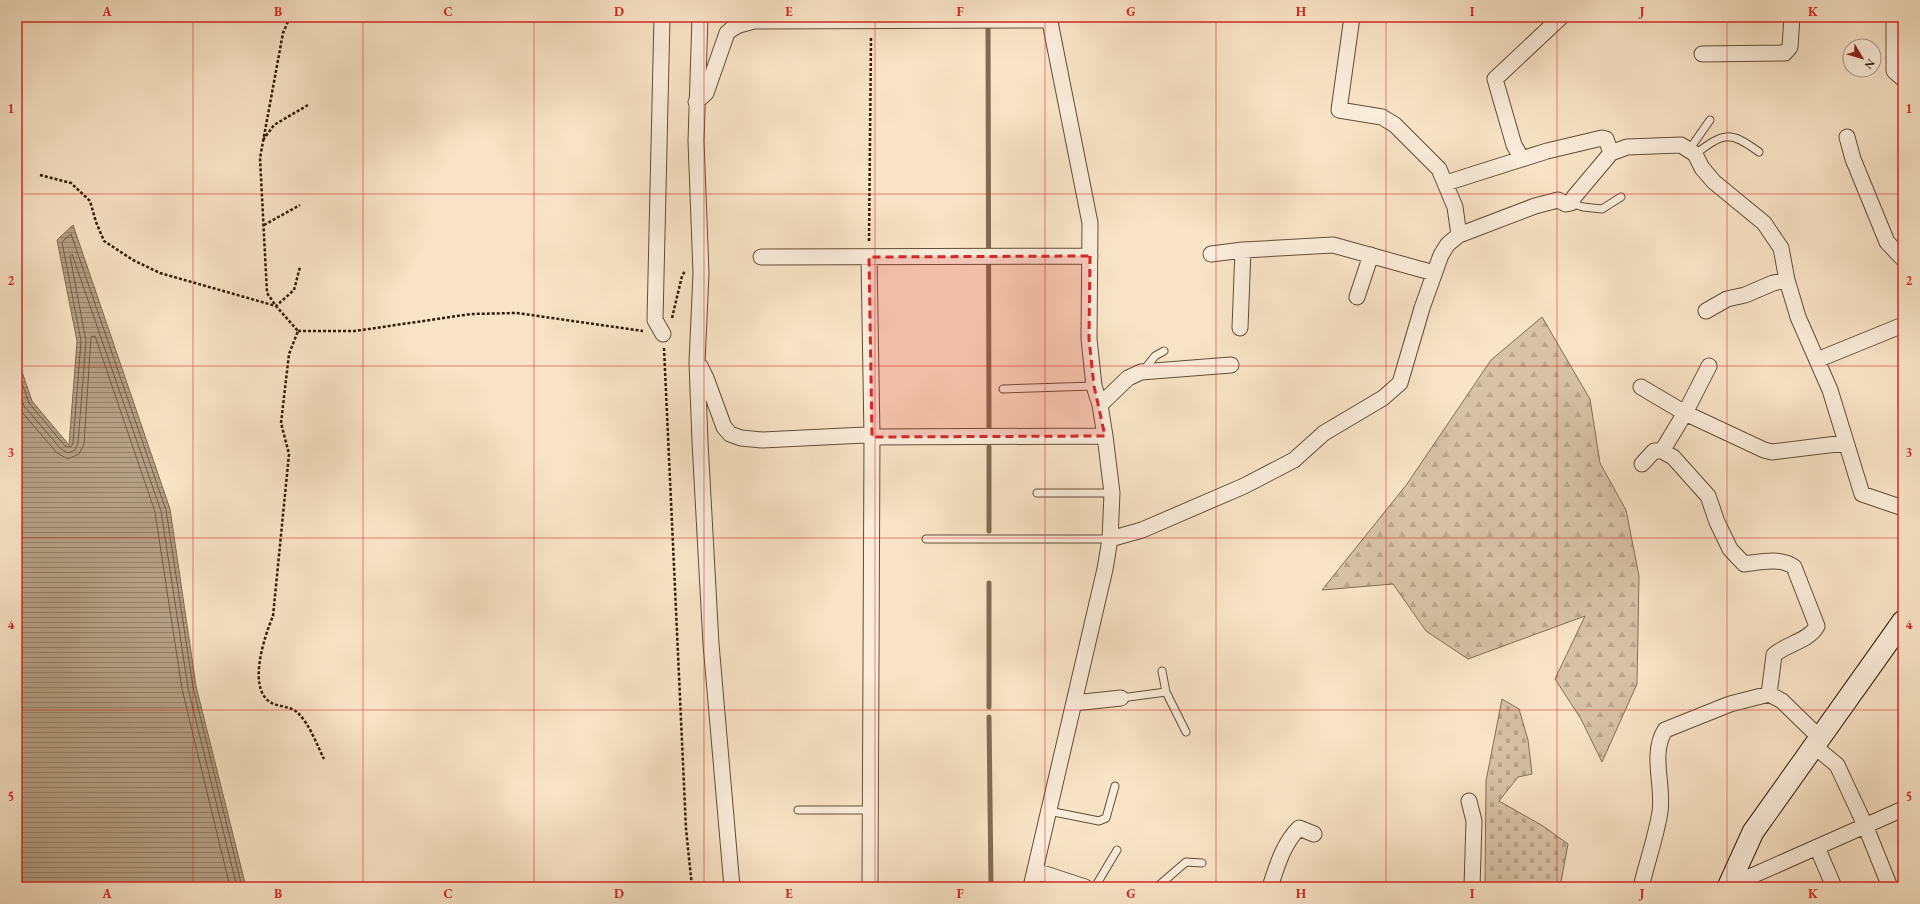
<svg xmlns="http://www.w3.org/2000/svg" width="1920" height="904" viewBox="0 0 1920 904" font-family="'EB Garamond',serif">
  <defs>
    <pattern id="forest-firs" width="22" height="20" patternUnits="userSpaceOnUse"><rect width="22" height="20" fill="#d7c2a6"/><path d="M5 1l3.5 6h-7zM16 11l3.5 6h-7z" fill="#b9a68d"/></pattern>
    <pattern id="cemetery-stones" width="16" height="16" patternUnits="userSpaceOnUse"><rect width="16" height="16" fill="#d7c2a6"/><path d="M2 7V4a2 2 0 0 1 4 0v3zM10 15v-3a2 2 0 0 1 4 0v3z" fill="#b9a68d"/></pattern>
    <pattern id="water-rules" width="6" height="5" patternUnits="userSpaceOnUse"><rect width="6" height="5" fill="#b5a085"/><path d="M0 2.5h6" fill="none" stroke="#94826b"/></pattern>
  </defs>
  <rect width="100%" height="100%" fill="#f9e4c7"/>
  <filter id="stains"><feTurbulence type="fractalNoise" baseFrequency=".005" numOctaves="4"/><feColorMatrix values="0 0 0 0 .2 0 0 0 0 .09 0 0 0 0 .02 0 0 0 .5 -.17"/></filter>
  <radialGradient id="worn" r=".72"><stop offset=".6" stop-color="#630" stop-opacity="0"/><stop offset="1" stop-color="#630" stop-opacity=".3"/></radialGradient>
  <path fill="url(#forest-firs)" stroke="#846e56" d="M1542 317 1590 399 1600 463 1626 510 1639 576 1637 684 1602 762 1581 719 1555 679 1585 616 1468 659 1426 631 1393 584 1322 590 1407 484 1491 360Z"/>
  <path fill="url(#cemetery-stones)" stroke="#846e56" d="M1502 699 1519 709 1528 740 1532 774 1518 777 1499 801 1543 826 1568 844 1560 887H1485L1486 781Z"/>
  <path fill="url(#water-rules)" stroke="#806b52" d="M73 225 170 509 196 686 246 887H17V357L32 401 69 445 77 341 57 240Z"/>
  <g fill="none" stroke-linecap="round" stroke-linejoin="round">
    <path stroke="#725e46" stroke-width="1" d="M17 369 29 403 65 446 71 447 73 443 81 341 62 242 71 234 166 510 193 687 242 887
      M17 385 24 406 61 449 68 453 75 450 78 443 86 341 70 256 72 254 161 511 188 688 237 887
      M17 404 20 410 57 453 68 459 79 454 84 444 91 337 95 336 155 512 182 689 230 887"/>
    <path stroke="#806b52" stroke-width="5" d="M988 22 989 428
      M989 531V447
      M989 707V583
      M989 717 991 887"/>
    <g stroke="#624d36" stroke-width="9">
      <path id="lane" d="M1689 150 1710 120
        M1695 154C1724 133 1729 130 1759 152
        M1571 203 1583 207 1602 209 1621 197
        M1143 371 1155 356 1164 351
        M1003 389 1094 386
        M1037 493H1112
        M926 539H1110
        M1162 671 1166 692 1186 732
        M1121 698 1166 692
        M798 810H870
        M1049 811 1099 821 1106 818 1115 786
        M1095 887 1117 850
        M1157 887 1186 862 1202 863"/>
    </g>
    <g stroke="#624d36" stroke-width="17">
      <path id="street" d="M662 17 655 320 663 334
        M700 17 696 141 701 273 697 363 700 442 711 644 732 887
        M1352 17 1339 110 1382 117 1395 125 1439 169 1455 207 1459 235
        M1894 17V71L1903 79
        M1702 54 1785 53 1790 47 1792 17
        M696 102 706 93 727 33C735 25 743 24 754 21L1050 20
        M1847 137 1853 159 1887 242 1903 259
        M1522 159 1514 145 1495 79 1561 17
        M1446 183 1547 151 1602 138 1606 139 1611 153
        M1211 254 1243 250 1333 245 1434 273
        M761 257 1090 256
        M869 257 872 437 870 887
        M1357 297 1371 255
        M1706 311 1727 299 1745 295 1773 283 1787 280
        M1240 328 1243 250
        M1817 360 1903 325
        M700 366 706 378 724 427 730 434 741 438 762 440 865 435 872 437 1105 436
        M1641 387 1685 413 1764 450 1772 452 1845 443
        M1100 405 1128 378 1141 372 1231 365
        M1662 451 1685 413 1709 366
        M1642 464 1654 451H1662L1673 457 1708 496 1717 522 1730 549 1744 564C1760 562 1781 557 1794 567L1817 626C1809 641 1786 644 1774 655L1769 694
        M1110 539 1142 530 1244 486 1294 460 1324 433 1383 398 1400 383 1422 308 1441 255 1448 244 1459 235 1535 206 1558 200 1566 204 1571 203 1574 197 1611 153 1627 147 1681 145 1695 154 1702 168 1714 182 1764 223 1781 248 1787 280 1798 317 1830 390 1862 494 1903 508
        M1074 703 1121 698
        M1814 746 1837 765 1865 825 1890 887
        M1469 801 1474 821 1472 887
        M1817 847 1834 887
        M1036 871 1085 887
        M1729 884 1754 875 1903 809
        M1031 887 1105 569 1110 539 1112 493 1105 436 1100 405 1094 386 1089 339 1090 223 1049 17
        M1270 887C1277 866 1283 844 1299 828L1314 834
        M1641 887C1647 862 1656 837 1660 812 1664 786 1650 754 1665 730L1730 704 1769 694 1782 701 1820 738"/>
    </g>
    <g stroke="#301b06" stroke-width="23">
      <path id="secondary" d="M1728 887 1753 832 1903 621"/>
    </g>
    <path stroke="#301b06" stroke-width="2.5" stroke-dasharray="3 2" stroke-linecap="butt" d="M290 17 283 33 260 158 267 293 276 306 298 331 289 354 281 423 289 454 273 616C265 635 247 687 270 702 278 707 291 706 298 713 310 725 317 745 324 759
      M263 140 274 125 308 105
      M40 175 71 183 90 201 96 222 104 241 133 260 160 273 276 306 294 290 300 267
      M264 225 300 205
      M869 241 871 36
      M672 318 682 276 685 271
      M298 331H355L471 314 517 313 643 331
      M664 348 686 829 692 887"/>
    <use href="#lane" stroke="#fbeddb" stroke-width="7"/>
    <use href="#street" stroke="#fbeddb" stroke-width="15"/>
    <use href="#secondary" stroke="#fbeddb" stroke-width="21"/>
  </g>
  <path fill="#d62828" fill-opacity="0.2" stroke="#d62828" stroke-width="3" stroke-dasharray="8 5" stroke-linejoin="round" d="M1090 256 1089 339 1094 386 1105 436 872 437 869 257Z"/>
  <path fill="none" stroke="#d62828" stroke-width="1" stroke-opacity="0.55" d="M193 17V887M363 17V887M534 17V887M704 17V887M875 17V887M1045 17V887M1216 17V887M1386 17V887M1557 17V887M1727 17V887M17 194H1903M17 366H1903M17 538H1903M17 710H1903"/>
  <rect width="1920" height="904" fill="none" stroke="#f9e4c7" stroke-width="44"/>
  <g transform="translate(1862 58) rotate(128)"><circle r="19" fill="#fbeddb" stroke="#aa9986"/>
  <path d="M0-3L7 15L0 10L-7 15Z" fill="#8f2418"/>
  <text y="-6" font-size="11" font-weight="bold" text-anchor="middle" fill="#301b06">N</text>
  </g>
  <rect x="22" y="22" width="1876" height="860" fill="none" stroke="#d62828" stroke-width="1.5"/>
  <g font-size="13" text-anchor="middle" font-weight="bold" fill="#d62828">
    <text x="107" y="16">A</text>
    <text x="278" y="16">B</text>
    <text x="448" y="16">C</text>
    <text x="619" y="16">D</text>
    <text x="789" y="16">E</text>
    <text x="960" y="16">F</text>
    <text x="1131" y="16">G</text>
    <text x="1301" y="16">H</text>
    <text x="1472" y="16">I</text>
    <text x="1642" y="16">J</text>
    <text x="1813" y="16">K</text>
    <text x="11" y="113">1</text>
    <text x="1909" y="113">1</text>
    <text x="11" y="285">2</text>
    <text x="1909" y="285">2</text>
    <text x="11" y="457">3</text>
    <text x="1909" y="457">3</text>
    <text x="11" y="629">4</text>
    <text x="1909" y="629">4</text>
    <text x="11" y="801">5</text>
    <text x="1909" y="801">5</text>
    <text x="107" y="898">A</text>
    <text x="278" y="898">B</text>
    <text x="448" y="898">C</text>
    <text x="619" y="898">D</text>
    <text x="789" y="898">E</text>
    <text x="960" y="898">F</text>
    <text x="1131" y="898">G</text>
    <text x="1301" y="898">H</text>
    <text x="1472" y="898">I</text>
    <text x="1642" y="898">J</text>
    <text x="1813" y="898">K</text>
  </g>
  <rect width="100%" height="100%" filter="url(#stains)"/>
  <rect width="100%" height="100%" fill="url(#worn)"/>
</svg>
